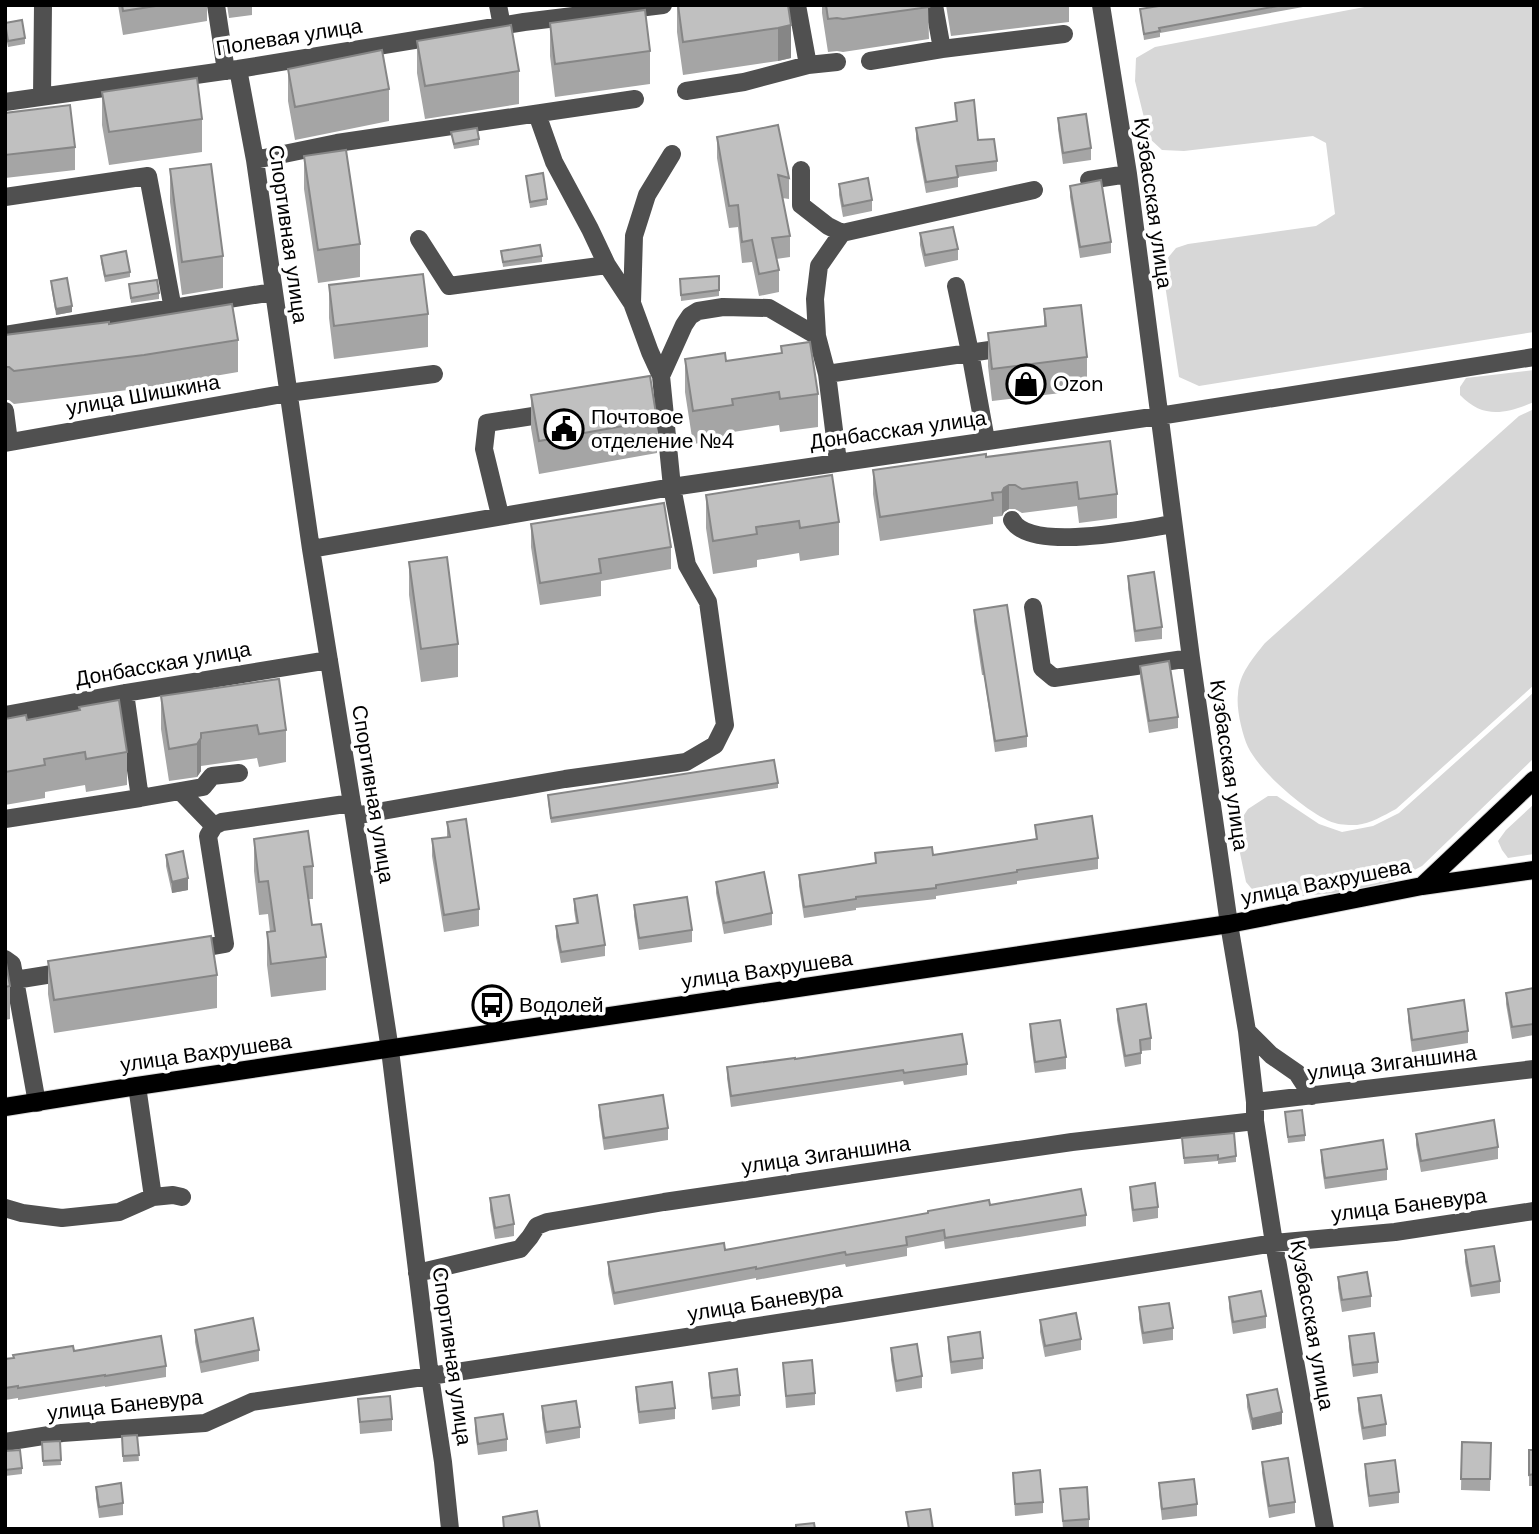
<svg xmlns="http://www.w3.org/2000/svg" width="1539" height="1534" viewBox="0 0 1539 1534" font-family="'DM Sans',sans-serif">
  <rect width="100%" height="100%" fill="#fff"/>
  <path fill="#d7d7d7" d="M1375 5H1534V332L1199 386 1179 377 1162 265 1176 248 1188 244 1316 226 1335 214 1326 143 1313 136 1184 151 1162 150 1149 138 1135 81 1136 58 1155 47Z
    M1534 370V402C1505 414 1483 419 1460 395V387L1466 378Z
    M1534 409V685L1396 809C1383 816 1371 823 1357 825 1351 825 1341 825 1335 823 1309 815 1260 772 1248 747 1242 734 1236 708 1238 694 1239 674 1253 658 1265 643L1519 416Z
    M1534 692V758L1422 866 1393 881 1344 892 1261 900 1246 882 1236 834 1240 821 1248 809 1268 796H1277L1319 824 1342 832 1373 826 1399 813Z
    M1534 804V854L1508 858 1502 850 1498 841 1506 830Z"/>
  <g fill="none" stroke-linecap="round" stroke-linejoin="round">
    <g stroke="#dbdbdb" stroke-width="20">
      <path id="major" d="M1422 886 1534 780
        M5 1107 137 1086 1229 924 1422 886 1534 870"/>
    </g>
    <path stroke="#505050" stroke-width="18" d="M216 5 226 71
      M498 5 502 26
      M797 5 808 65
      M934 5 942 49
      M1101 5 1128 174 1191 658 1229 924 1247 1031 1255 1102V1121L1274 1243 1325 1529
      M870 61 942 49 1064 34
      M238 69 255 160 311 549 354 816 390 1050 430 1376 443 1462 450 1529
      M686 91 744 82 808 65 837 62
      M42 96 43 5
      M5 102 238 69 524 22 663 5
      M255 160 337 143 635 99
      M801 170V205L828 226 842 233
      M1089 180 1128 174
      M5 197 148 176 173 309
      M419 239 449 286 607 265
      M956 286 970 352 986 440
      M632 303 634 236 647 195 672 154
      M5 335 273 292
      M827 374 1010 347
      M661 376 684 325 690 316 698 311 723 307 769 308 817 336
      M5 411 9 442
      M5 443 288 393 434 374
      M838 462 827 374 817 336 815 299 819 266 842 233 1034 190
      M500 515 484 449 487 423 552 413
      M1012 520C1030 553 1141 529 1173 524
      M311 549 672 487 1159 416 1534 357
      M1033 607 1042 668 1054 678 1191 658
      M5 715 125 693 329 660
      M180 791 214 826
      M140 798 203 787 212 776 239 773
      M354 816 565 779 686 762 715 745 725 725 708 602 687 565 672 487 661 376 650 352 632 303 607 265 590 229 554 162 537 114
      M5 819 140 798 125 693
      M191 950 225 944 208 836 214 826 222 822 352 803
      M5 959 12 964 15 980 37 1103
      M15 980 71 971
      M1247 1031 1271 1055 1297 1073 1312 1096
      M137 1086 153 1197
      M1255 1102 1534 1069
      M5 1208 22 1213 62 1218 119 1212 153 1197 173 1195 182 1197
      M417 1273 520 1249 530 1237 537 1226 547 1222 664 1202 1072 1142 1255 1121
      M5 1442 62 1433 205 1423 252 1402 430 1376 843 1313 1274 1243 1395 1232 1534 1211"/>
    <use href="#major" stroke="#000" stroke-width="18"/>
  </g>
  <path fill="#a5a5a5" d="M118 5H207V21L123 35Z
    M227 5H252V15L229 18Z
    M677 5H788L791 58 778 61 683 75 677 32Z
    M822 5H928L929 39 843 52 837 51 828 52 822 13Z
    M946 5H1069V22L951 36Z
    M1165 5H1314L1160 33V37L1144 40 1140 9Z
    M5 23 25 38V44L8 47 5 32Z
    M550 23 650 51V84L555 97 550 56Z
    M417 41 519 71V104L425 119 417 73Z
    M288 69 389 89V121L295 140 288 101Z
    M102 92 202 119V152L109 165 102 125Z
    M955 103 978 140 997 161V171L958 177V187L926 193 916 139V128L956 121Z
    M5 113 75 147V170L5 178Z
    M1058 118 1091 148V160L1063 164 1058 129Z
    M451 132 479 139V145L454 149Z
    M717 137 789 178V199L782 198 790 236V257L776 259 779 270V292L759 296 752 262 742 263 738 227 729 228 717 158Z
    M304 156 360 244V277L318 283 304 189Z
    M170 169 223 256V288L182 295 170 202Z
    M526 176 547 199V205L530 208Z
    M839 184 872 200V211L843 217 839 195Z
    M1070 186 1111 242V253L1080 258 1070 197Z
    M920 233 958 249V260L925 267 920 245Z
    M501 251 542 256V262L503 267Z
    M101 256 130 272V277L105 282 101 262Z
    M719 276V296L681 301 680 279Z
    M51 281 72 312 56 315 51 286Z
    M129 284 159 293V299L131 303Z
    M329 285 428 314V347L334 359 329 318Z
    M1044 309 1087 357V390L992 401 988 366V333L1044 326Z
    M109 324 238 340V372L144 388 14 404 9 400H5V335Z
    M781 346 818 394V427L780 432 779 425 733 432V438L693 444 685 392V359L726 361 781 353Z
    M531 395 657 420V453L539 474 531 428Z
    M986 457 1117 494V518L1079 523 1077 506 1022 513 1015 509H1009L1004 512 1002 516 993 517V524L880 541 873 494V470Z
    M706 495 839 522V555L800 561 799 553 757 560V567L713 574 706 528Z
    M531 524 671 547V569L601 581V596L540 605 531 547Z
    M409 562 458 644V677L421 682 409 595Z
    M1128 576 1162 627V639L1135 642 1128 588Z
    M974 610 1027 736V747L995 752 984 675H982L974 621Z
    M1140 666 1178 717V728L1149 733 1140 677Z
    M161 696 286 730V762L259 767 257 758 201 766V771L197 777 169 781 161 729Z
    M79 707 127 752V785L86 792 85 785 45 792V798L5 805V719L27 720 79 711Z
    M778 783V788L551 823 548 801V795Z
    M447 822 479 909V926L444 932 432 856V839L447 837Z
    M1035 825 1098 858V869L1017 881V884L936 896V899L856 908V910L804 918 799 886V875L875 863V853L933 855 1036 839Z
    M254 839 313 866V899H309L312 925 326 957V990L271 997 267 965V932H270L268 914 259 915 254 871Z
    M166 855 188 890 172 893 166 866Z
    M716 882 772 913V925L724 934 716 893Z
    M574 899 605 945V956L561 963 556 937V926L576 923 574 910Z
    M634 905 692 930V942L639 950 634 916Z
    M5 957 10 986V1019L5 1020Z
    M48 961 217 975V1008L54 1033 48 994Z
    M1534 988V1035L1512 1039 1506 1004V993Z
    M1117 1009 1151 1038V1050L1141 1051V1064L1125 1067 1117 1020Z
    M1408 1009 1468 1031V1043L1412 1052 1408 1020Z
    M1030 1024 1066 1057V1069L1035 1073 1030 1036Z
    M795 1059 967 1064V1075L904 1085 903 1081 731 1107 727 1078V1067Z
    M599 1105 668 1128V1140L604 1150 599 1116Z
    M1285 1112 1305 1135V1141L1288 1143Z
    M1416 1134 1498 1147V1159L1421 1172 1416 1145Z
    M1182 1138 1236 1156V1162L1218 1164V1161L1184 1164Z
    M1321 1150 1387 1169V1180L1325 1189 1321 1161Z
    M1130 1187 1158 1207V1218L1133 1222 1130 1198Z
    M490 1198 514 1224V1236L495 1239 490 1210Z
    M990 1205 1086 1215V1226L945 1249 944 1241 907 1248V1256L846 1267 845 1264 756 1280V1278L614 1305 608 1274V1262L725 1250Z
    M1465 1250 1500 1281V1293L1471 1297 1465 1262Z
    M1338 1277 1371 1296V1307L1342 1312 1338 1288Z
    M1229 1297 1266 1316V1328L1233 1334 1229 1308Z
    M1139 1307 1173 1328V1340L1143 1344 1139 1319Z
    M1040 1320 1081 1339V1350L1045 1357 1040 1332Z
    M195 1330 259 1350V1361L201 1373 195 1342Z
    M1349 1336 1378 1362V1373L1353 1377 1349 1347Z
    M948 1337 983 1358V1369L951 1374 948 1348Z
    M891 1348 922 1376V1388L896 1392 891 1360Z
    M74 1351 166 1366V1377L105 1387V1386L18 1400V1398L5 1400V1359Z
    M783 1363 815 1393V1405L786 1408Z
    M709 1373 740 1395V1406L712 1410 709 1384Z
    M636 1387 675 1408V1419L639 1424 636 1398Z
    M1247 1395 1282 1424 1252 1430 1247 1407Z
    M1358 1398 1386 1424V1436L1363 1440 1358 1410Z
    M358 1399 392 1419V1431L360 1434Z
    M542 1406 580 1427V1438L546 1444 542 1418Z
    M475 1418 507 1439V1451L478 1455 475 1430Z
    M137 1435 139 1461 123 1462 122 1436Z
    M60 1441 61 1465 43 1466 42 1442Z
    M1462 1442 1491 1443 1490 1491 1461 1490Z
    M1529 1450H1534V1486H1529Z
    M5 1451 22 1468V1474L5 1476Z
    M1262 1462 1295 1502V1513L1269 1518 1262 1473Z
    M1365 1464 1399 1492V1503L1369 1507 1365 1475Z
    M1013 1473 1043 1502V1513L1015 1516Z
    M1159 1483 1197 1504V1516L1162 1520 1159 1494Z
    M96 1487 123 1503V1515L99 1518 96 1498Z
    M1060 1489 1089 1519V1529H1063Z"/>
  <path fill="#868686" d="M791 25V58L778 61V28Z
    M72 306V312L56 315V309Z
    M1009 485V509L1004 512 1002 516V492L1004 488Z
    M201 738V771L197 777V744Z
    M188 878V890L172 893V882Z
    M1282 1412V1424L1252 1430V1419Z"/>
  <path fill="#c0c0c0" stroke="#868686" stroke-width="2" d="M122 5H162L123 11Z
    M678 5H788L791 25 778 28 683 42Z
    M826 5H928L929 7 843 19 837 18 828 19Z
    M1165 5H1283L1159 28 1160 31 1144 34 1140 9Z
    M645 10 650 51 555 64 550 23Z
    M22 20 25 38 8 41 5 23Z
    M511 25 519 71 425 86 417 41Z
    M382 50 389 89 295 107 288 69Z
    M197 78 202 119 109 132 102 92Z
    M974 100 978 140 994 139 997 161 956 166 958 177 926 182 916 128 957 121 955 103Z
    M70 105 75 147 5 155V113Z
    M1086 114 1091 148 1063 153 1058 118Z
    M778 125 789 178 778 175 790 236 772 238 779 270 759 274 752 240 742 242 738 205 729 206 717 137Z
    M477 128 479 139 454 144 451 132Z
    M346 150 360 244 318 250 304 156Z
    M211 164 223 256 182 262 170 169Z
    M543 173 547 199 530 202 526 176Z
    M868 178 872 200 843 206 839 184Z
    M1101 180 1111 242 1080 247 1070 186Z
    M953 227 958 249 925 255 920 233Z
    M540 245 542 256 503 262 501 251Z
    M126 251 130 272 105 276 101 256Z
    M423 274 428 314 334 326 329 285Z
    M719 276V290L681 295 680 279Z
    M67 278 72 306 56 309 51 281Z
    M157 280 159 293 131 298 129 284Z
    M232 304 238 340 144 355 14 371 9 367H5V335L109 322V324Z
    M1081 305 1087 357 992 369 988 333 1046 326 1044 309Z
    M810 342 818 394 780 399 779 392 732 399 733 405 693 411 685 359 725 353 726 361 782 353 781 346Z
    M650 376 657 420 539 441 531 395Z
    M1110 441 1117 494 1079 499 1077 482 1022 489 1015 485H1009L1004 488 1002 492 992 493 993 500 880 517 873 470 986 454V457Z
    M832 475 839 522 800 528 799 521 756 527 757 534 713 541 706 495Z
    M664 503 671 547 599 559 601 573 540 583 531 524Z
    M447 557 458 644 421 649 409 562Z
    M1154 572 1162 627 1135 631 1128 576Z
    M1007 605 1027 736 995 741 974 610Z
    M1169 661 1178 717 1149 721 1140 666Z
    M279 679 286 730 259 734 257 725 201 733V738L197 744 169 749 161 696Z
    M119 700 127 752 86 759 85 752 44 759 45 765 5 772V719L26 715 27 720 80 710 79 707Z
    M774 760 778 783 551 818 548 795Z
    M1092 816 1098 858 1017 870V872L936 885V888L856 897V899L804 907 799 875 876 863 875 853 932 847 933 855 1037 839 1035 825Z
    M466 819 479 909 444 915 432 839 450 837 447 822Z
    M308 831 313 866 304 867 312 925 321 924 326 957 271 964 267 932 275 931 268 881 259 882 254 839Z
    M183 851 188 878 172 882 166 855Z
    M764 872 772 913 724 923 716 882Z
    M597 895 605 945 561 952 556 926 578 923 574 899Z
    M687 897 692 930 639 938 634 905Z
    M211 936 217 975 54 1000 48 961Z
    M5 957 10 986 5 987Z
    M1534 988V1024L1512 1027 1506 993Z
    M1464 1000 1468 1031 1412 1040 1408 1009Z
    M1146 1004 1151 1038 1140 1040 1141 1053 1125 1056 1117 1009Z
    M1060 1020 1066 1057 1035 1062 1030 1024Z
    M962 1034 967 1064 904 1073 903 1070 731 1096 727 1067 795 1058V1059Z
    M663 1095 668 1128 604 1138 599 1105Z
    M1302 1110 1305 1135 1288 1137 1285 1112Z
    M1494 1120 1498 1147 1421 1161 1416 1134Z
    M1234 1133 1236 1156 1218 1159V1155L1184 1158 1182 1138Z
    M1383 1140 1387 1169 1325 1178 1321 1150Z
    M1155 1183 1158 1207 1133 1210 1130 1187Z
    M1081 1189 1086 1215 945 1238 944 1230 906 1237 907 1245 846 1255 845 1252 756 1269V1267L614 1293 608 1262 724 1243 725 1250 928 1213V1211L989 1200 990 1205Z
    M509 1195 514 1224 495 1228 490 1198Z
    M1494 1246 1500 1281 1471 1286 1465 1250Z
    M1367 1272 1371 1296 1342 1300 1338 1277Z
    M1261 1291 1266 1316 1233 1322 1229 1297Z
    M1169 1303 1173 1328 1143 1333 1139 1307Z
    M1076 1313 1081 1339 1045 1346 1040 1320Z
    M253 1318 259 1350 201 1362 195 1330Z
    M980 1332 983 1358 951 1362 948 1337Z
    M1374 1333 1378 1362 1353 1365 1349 1336Z
    M161 1336 166 1366 105 1376V1375L18 1388V1386L5 1388V1359L14 1358 13 1355 73 1346 74 1351Z
    M917 1344 922 1376 896 1381 891 1348Z
    M812 1360 815 1393 786 1396 783 1363Z
    M737 1369 740 1395 712 1398 709 1373Z
    M672 1382 675 1408 639 1412 636 1387Z
    M1277 1389 1282 1412 1252 1419 1247 1395Z
    M1381 1395 1386 1424 1363 1428 1358 1398Z
    M390 1396 392 1419 360 1422 358 1399Z
    M576 1401 580 1427 546 1432 542 1406Z
    M503 1414 507 1439 478 1444 475 1418Z
    M137 1435 139 1455 123 1456 122 1436Z
    M60 1441 61 1460 43 1461 42 1442Z
    M1462 1442 1491 1443 1490 1479H1461Z
    M20 1450 22 1468 5 1470V1451Z
    M1529 1450H1534V1474L1529 1475Z
    M1288 1458 1295 1502 1269 1506 1262 1462Z
    M1395 1460 1399 1492 1369 1496 1365 1464Z
    M1040 1470 1043 1502 1015 1504 1013 1473Z
    M1194 1479 1197 1504 1162 1509 1159 1483Z
    M121 1483 123 1503 99 1507 96 1487Z
    M1087 1487 1089 1519 1063 1521 1060 1489Z
    M930 1509 933 1529H909L906 1512Z
    M537 1511 540 1529H504L503 1517Z
    M814 1523 815 1529H796V1525Z"/>
  <defs>
    <g id="shop-ring" transform="scale(2.0125)"><circle r="9.5" fill="#fff" stroke="#000" stroke-width="1.5"/><path d="M-5-2.5h2.3a2.7 3.5 0 0 1 5.4 0H5L5.5 6h-11ZM-1.5-2.5h3a1.5 2.3 0 0 0-3 0Z" fill="#000"/></g>
    <g id="civic-ring" transform="scale(2.0125)"><circle r="9.5" fill="#fff" stroke="#000" stroke-width="1.5"/><path d="M-.6-6.5H3V-4.5H.6V-3L4-1V1h2V6H-6V1h2V-1L-.6-3ZM-1.2 2.5V6h2.4V2.5Z" fill="#000"/></g>
    <g id="bus-ring" transform="scale(2.0125)"><circle r="9.5" fill="#fff" stroke="#000" stroke-width="1.5"/><path d="M-5-6H5V4H4V6H2V4H-2V6H-4V4H-5ZM-3.5-4V0h7V-4ZM-3.5 1.2v1.5H-2V1.2ZM2 1.2v1.5H3.5V1.2Z" fill="#000"/></g>
  </defs>
  <g fill-rule="evenodd">
    <use href="#shop-ring" x="1026" y="384"/>
    <use href="#civic-ring" x="564" y="429"/>
    <use href="#bus-ring" x="492" y="1005"/>
  </g>
  <g text-anchor="middle" dominant-baseline="central" stroke-width="7" stroke-linejoin="round" paint-order="stroke">
    <g font-size="21" fill="#000" stroke="#fff">
      <text transform="translate(289 37) rotate(-9)">Полевая улица</text>
      <text transform="translate(1153 203) rotate(82)">Кузбасская улица</text>
      <text transform="translate(288 234) rotate(82)">Спортивная улица</text>
      <text transform="translate(143 395) rotate(-10)">улица Шишкина</text>
      <text transform="translate(898 430) rotate(-8)">Донбасская улица</text>
      <text transform="translate(163 664) rotate(-10)">Донбасская улица</text>
      <text transform="translate(1229 765) rotate(82)">Кузбасская улица</text>
      <text transform="translate(373 794) rotate(81)">Спортивная улица</text>
      <text transform="translate(1326 882) rotate(-11)">улица Вахрушева</text>
      <text transform="translate(767 970) rotate(-8)">улица Вахрушева</text>
      <text transform="translate(206 1053) rotate(-8)">улица Вахрушева</text>
      <text transform="translate(1392 1063) rotate(-7)">улица Зиганшина</text>
      <text transform="translate(826 1155) rotate(-8)">улица Зиганшина</text>
      <text transform="translate(1409 1205) rotate(-7)">улица Баневура</text>
      <text transform="translate(765 1302) rotate(-9)">улица Баневура</text>
      <text transform="translate(1312 1325) rotate(80)">Кузбасская улица</text>
      <text transform="translate(452 1356) rotate(82)">Спортивная улица</text>
      <text transform="translate(125 1405) rotate(-6)">улица Баневура</text>
    </g>
    <g font-size="21" fill="#000" stroke="#fff" text-anchor="start">
      <text x="1053" y="384">Ozon</text>
      <text x="591" y="417">Почтовое<tspan x="591" dy="24">отделение №4</tspan></text>
      <text x="519" y="1005">Водолей</text>
    </g>
  </g>
  <rect width="1539" height="1534" fill="none" stroke="#000000" stroke-width="14"/>
</svg>
